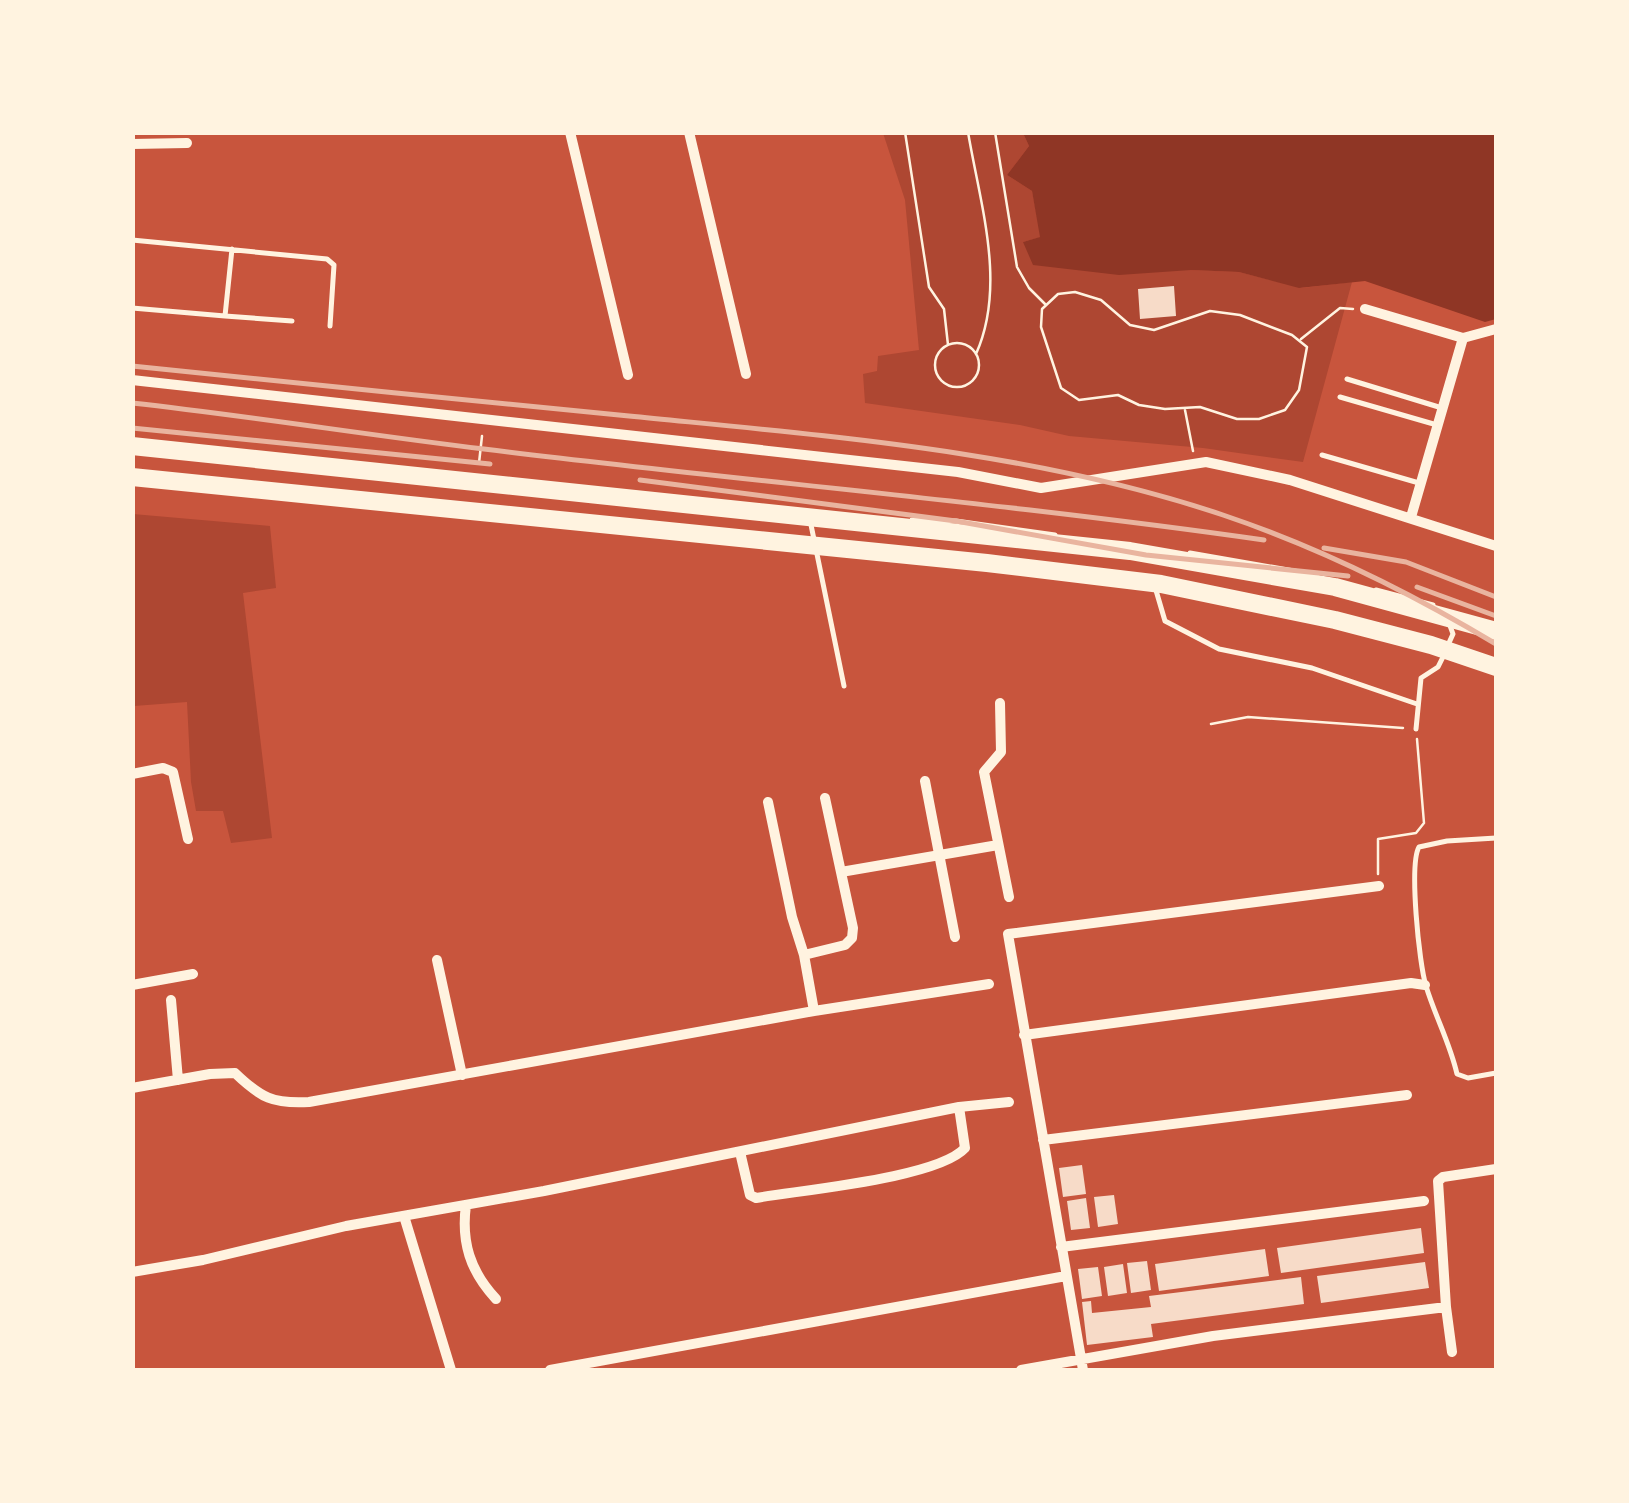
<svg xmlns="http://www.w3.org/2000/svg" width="1629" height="1503" viewBox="0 0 1629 1503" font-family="'Nunito Sans',sans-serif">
  <rect width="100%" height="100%" fill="#c8553d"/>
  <path fill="#ae4732" d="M883 133H1023L1029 146 1007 175 1032 191 1041 237 1023 242 1191 270 1239 272 1302 288 1352 282 1303 462 1203 448 1069 436 1020 425 865 403 863 374 877 371 878 356 919 350 905 200Z
    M133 514 270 526 276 588 243 593 272 838 231 843 223 811H196L191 782 187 702 134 706Z"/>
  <path fill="#8f3625" d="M1023 133H1496V319L1485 322 1365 281 1299 288 1239 272 1191 270 1119 275 1033 265 1023 242 1040 237 1032 191 1007 175 1029 146Z"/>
  <path fill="#f7dbc8" d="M1174 286 1176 316 1140 319 1138 289Z
    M1082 1165 1086 1194 1063 1197 1059 1168Z
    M1114 1195 1118 1224 1098 1227 1094 1197Z
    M1086 1198 1090 1228 1071 1230 1067 1201Z
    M1421 1228 1424 1253 1281 1273 1277 1248Z
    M1265 1249 1269 1276 1159 1291 1155 1264Z
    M1147 1261 1151 1290 1131 1293 1127 1263Z
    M1425 1262 1429 1288 1321 1303 1317 1276Z
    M1123 1264 1127 1293 1108 1296 1104 1267Z
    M1098 1267 1102 1296 1082 1299 1078 1269Z
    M1301 1277 1304 1304 1151 1324 1153 1337 1087 1345 1082 1302 1091 1301 1092 1313 1151 1307 1149 1296Z"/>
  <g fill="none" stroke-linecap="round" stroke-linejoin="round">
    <path stroke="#fff3e0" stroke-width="2.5" d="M905 132 929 287 944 309 948 345
      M968 132C980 204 1007 285 976 354
      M995 132 1017 267 1029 288 1045 304
      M1075 292 1101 300 1130 325 1154 330 1210 311 1240 315 1292 335 1307 347 1299 390 1285 410 1259 419H1237L1200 407 1165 409 1139 405 1118 395 1079 400 1061 388 1041 327 1042 309 1058 294Z
      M1301 339 1340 308 1353 309
      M935 365a22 22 0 1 1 44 0a22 22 0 1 1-44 0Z
      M1185 410 1193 451
      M479 463 482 436
      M1211 724 1248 717 1403 728
      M1378 874V839L1416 833 1424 823 1417 739"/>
    <path stroke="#fff3e0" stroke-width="5" d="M132 240 327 259 334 265 330 326
      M132 308 225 316 232 249
      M225 316 292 321
      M1347 379 1442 408
      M1340 397 1437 425
      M1322 455 1419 483
      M810 520 844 686
      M912 520 956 521 1055 535
      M1190 553 1317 575
      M1155 587 1165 621 1219 649 1312 668 1417 704
      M1376 590 1433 605
      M1448 645 1453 634 1449 623
      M1416 729 1421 678 1438 667 1444 655
      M1496 838 1447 841 1419 847C1409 864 1419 964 1426 986 1435 1016 1450 1043 1457 1074L1468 1078 1496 1073"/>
    <path stroke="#fff3e0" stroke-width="10" d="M570 132 628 375
      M689 132 746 374
      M132 144 187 143
      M1365 309 1463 338 1496 329
      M132 380 958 472 1041 488 1206 462 1290 480 1496 546
      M1411 517 1463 338
      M1000 703 1001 752 984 772 1009 897
      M132 774 163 768 173 772 188 839
      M925 781 955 937
      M768 802 792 917 804 955
      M841 872 998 845
      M437 960 462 1075
      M132 985 193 974
      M171 1000 178 1080
      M814 1011 804 955 845 945 852 938 853 928 825 798
      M1024 1035 1411 983 1425 985
      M132 1088 210 1074 235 1073C261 1098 273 1104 309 1102L814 1011 989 984
      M1043 1140 1407 1095
      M740 1152 750 1195 756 1198C801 1190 938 1178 965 1148L959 1107
      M466 1205C461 1242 470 1271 496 1299
      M404 1216 451 1370
      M1061 1247 1424 1201
      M132 1272 203 1260 346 1226 544 1191 959 1107 1009 1102
      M1452 1352 1446 1307 1438 1181 1443 1177 1496 1169
      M550 1370 1066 1276
      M1021 1370 1213 1336 1446 1307
      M1083 1370 1008 934 1379 886"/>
    <path stroke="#fff3e0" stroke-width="18" d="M132 446 1130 551 1335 587 1496 631
      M132 477 987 563 1161 584 1335 620 1431 645 1496 667"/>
    <path stroke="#e9b49f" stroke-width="5" d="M132 366C298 383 463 400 629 416 828 436 1033 451 1223 515 1318 547 1411 593 1496 644
      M132 403C250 416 367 435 484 449 744 481 1005 503 1264 540
      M132 428 490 464
      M640 480 956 521 1146 555 1348 576
      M1324 548 1406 562 1496 597
      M1417 587 1496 616"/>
  </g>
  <rect width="1629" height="1503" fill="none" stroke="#fff3e0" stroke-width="270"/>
</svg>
